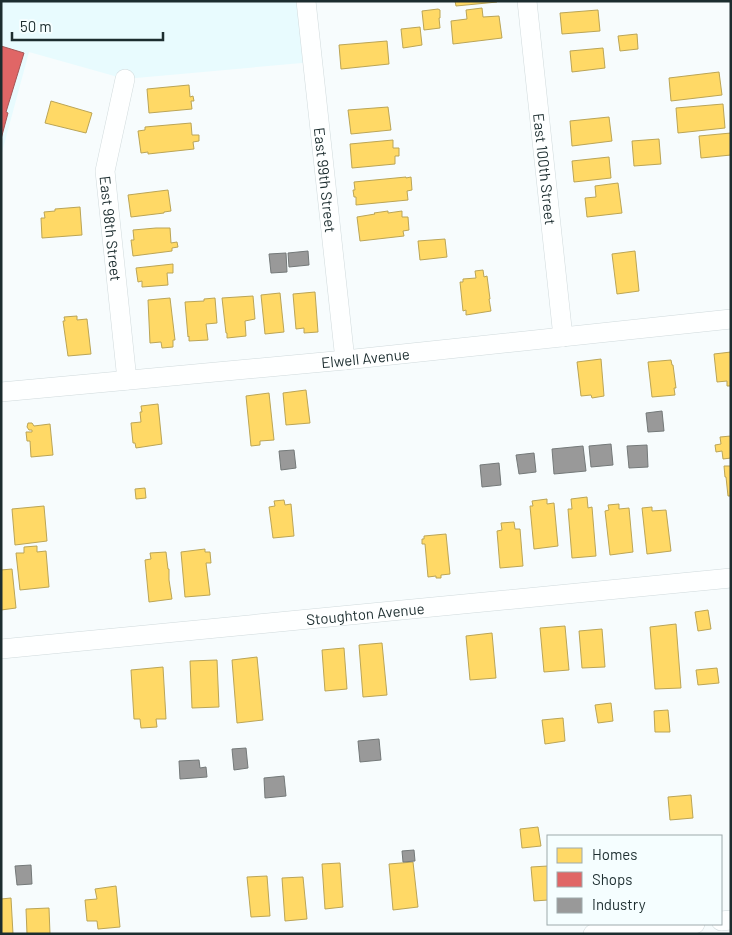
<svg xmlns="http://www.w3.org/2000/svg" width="732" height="935" viewBox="0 0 732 935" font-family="Barlow,sans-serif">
  <rect width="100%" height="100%" fill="#f7fcfd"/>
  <path fill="#e8fbfe" d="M1 1H306L313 62 125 79 29 52 1 156Z"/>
  <path fill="#ffd966" stroke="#bba556" d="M455 1H497V2L456 6Z
    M482 8 483 17 499 16 502 38 453 44 451 21 467 19 466 10Z
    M438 9 440 10V18H439L440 28 424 30 422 11Z
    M598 10 600 31 562 34 560 13Z
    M420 27 422 45 403 48 401 29Z
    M637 34 638 49 620 51 618 36Z
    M387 41 389 64 341 69 339 45Z
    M603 48 605 68 572 72 570 51Z
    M719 72 722 95 671 101 669 78Z
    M189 85 190 97 193 96 194 101H191L192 109 149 113 147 89Z
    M51 101 92 113 86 133 45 123Z
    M723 104 725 128 678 133 676 108Z
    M388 107 391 130 351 134 348 110Z
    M609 117 612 141 572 146 570 121Z
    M191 123 192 135H199V141L193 142 194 149 148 154V152L141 153 138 131 145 130V127Z
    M731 133V155L701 158 699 136Z
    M659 139 661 164 634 166 632 141Z
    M393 140V148H399V156H395V164L352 168 350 144Z
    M609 157 611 178 574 182 572 161Z
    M406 177V178L411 177 412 190 407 191 408 200 356 205V197H354L353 190H355L354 182Z
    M618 183 622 213 587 217 585 198 596 197 595 186Z
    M168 190 171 211 164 212V213L131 217 128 195Z
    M80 207 82 235 42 238 41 218H45L44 212 55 211V209Z
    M388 211V213L402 211V217H408L409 230 403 231 404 236 360 241 357 217 375 214 374 213Z
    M156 228H170L171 243 177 242 178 247 172 248V251L133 256 131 240H134L133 230Z
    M445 239 447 257 420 260 418 241Z
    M635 251 639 291 617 294 612 254Z
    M173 264V273H167L168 285 142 287V281L138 282 136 268Z
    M483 270 484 277 487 276 490 299H489L491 311 466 315V310L463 311 460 282H463V279L476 278 475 271Z
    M315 292 318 332 304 333V328L296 329 293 294Z
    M280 293 284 332 265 334 261 295Z
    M253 296 255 319 245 321 246 336 227 338V333H226L222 298Z
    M170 298 175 340H173V347L162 348 161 342 150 343 148 300Z
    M215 298 217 323 206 324 208 340 189 341V336L188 337 185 302 204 301V299Z
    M77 316V320L87 319 91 354 68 356 63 321H65L64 317Z
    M731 352V386H727V381L717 382 714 354Z
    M601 359 604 396 592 398 591 395 581 396 577 362Z
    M671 360 672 365H673L676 388H674L675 395 652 397 648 362Z
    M306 390 310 423 286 425 283 393Z
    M269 393 274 440 260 441V445L251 446 246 396Z
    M158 404 162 444 136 448 135 443H133L131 423 141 422 140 412H142L141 406Z
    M28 423H32L34 426 50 424 53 455 31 457 30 441H27L26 432H32V430H29L27 427Z
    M731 436V458L723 459 722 451 716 452 715 445 721 444 720 437Z
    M724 466H731V496H728L726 477H725Z
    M145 488 146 498 136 499 135 489Z
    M587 497 588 508 592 507 596 556 572 558 568 509H572L571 499Z
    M547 499V504L554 503 558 546 534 549 530 506H533L532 501Z
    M284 500 285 505 291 504 294 536 273 538 269 507 275 506 274 501Z
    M619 504V509L629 508 633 552 610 555 605 511 609 510 608 505Z
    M44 506 47 541 15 545 12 509Z
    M652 507V511L666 510 671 551 647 554 642 508Z
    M514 522 515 529H520L523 566 500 568 497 531 502 530 501 523Z
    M446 534 450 574 441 575V578H436V576L428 577 425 544H422V539H424V536Z
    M37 546V552L46 551 49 587 20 590 16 553H24V547Z
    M205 549V552H210L211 563H206L210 595 185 597 181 552Z
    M166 552 168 569H169V580L172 599 149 602 145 560 151 559 150 553Z
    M12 569 16 608 1 610V570Z
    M708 610 711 629 698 631 695 612Z
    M676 624 681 688 655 689 650 627Z
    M565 626 569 670 544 672 540 628Z
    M602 629 605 667 582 668 579 631Z
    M492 633 496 678 470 680 466 636Z
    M382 643 387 695 363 697 359 645Z
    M344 648 347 689 325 691 322 650Z
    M257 657 263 720 237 723 232 660Z
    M217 660 219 707 192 708 190 661Z
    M163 667 166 719H156L157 727 141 728 140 719H134L131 670Z
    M717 668 719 683 698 685 696 670Z
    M611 703 613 721 598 723 595 705Z
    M668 710 670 732H655L654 711Z
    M563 718 565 741 545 744 542 720Z
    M691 795 693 818 670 820 668 797Z
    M538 827 541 846 522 848 520 829Z
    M413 862 418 907 393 910 389 864Z
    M340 863 343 907 325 909 322 864Z
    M548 866V900L534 901 531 867Z
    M267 876 270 916 251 917 247 877Z
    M303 877 307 919 285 921 282 878Z
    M116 886 120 927 98 929 97 921H87L85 900 97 899 95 889Z
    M11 898 13 934H1V899Z
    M49 908 50 934H27L26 909Z"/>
  <path fill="#e06666" stroke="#a55556" d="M1 46 24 53 6 112 8 113 1 139Z"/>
  <path fill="#999" stroke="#747979" d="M308 251 309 265 289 267 288 253Z
    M286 253 287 272 271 273 269 254Z
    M662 411 664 431 648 432 646 413Z
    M611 444 613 465 591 467 589 446Z
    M647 445 648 467 629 468 627 446Z
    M583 446 586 471 554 474 552 449Z
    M294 450 296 468 281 470 279 451Z
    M534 453 536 472 519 474 516 455Z
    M499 463 501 485 482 487 480 465Z
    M379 739 381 760 360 762 358 741Z
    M246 748 248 768 234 770 232 749Z
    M199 760 200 768 206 767 207 777 180 779 179 761Z
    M284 776 286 796 265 798 264 778Z
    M414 850 415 861 403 862 402 851Z
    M31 865 32 884 17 885 15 866Z"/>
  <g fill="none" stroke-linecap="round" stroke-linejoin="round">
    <g stroke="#d0dadc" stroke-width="20">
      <g id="minor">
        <path id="s1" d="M306 1 345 360"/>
        <path id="s2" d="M527 1 563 337"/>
        <path id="s3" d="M125 79 105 171 127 380"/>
        <path id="s4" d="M1 392 345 360 731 319"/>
        <path id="s5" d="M1 649 731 578"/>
        <path d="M721 921 731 920"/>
        <path d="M593 934 695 924"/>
      </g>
    </g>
    <use href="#minor" stroke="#feffff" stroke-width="19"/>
  </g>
  <g text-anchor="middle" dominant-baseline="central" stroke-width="5" stroke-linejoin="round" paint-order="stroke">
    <g font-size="15" fill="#1c2d2f" stroke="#f5feff">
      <text stroke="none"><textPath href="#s2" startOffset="169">East 100th Street</textPath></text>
      <text stroke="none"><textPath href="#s1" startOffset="180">East 99th Street</textPath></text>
      <text stroke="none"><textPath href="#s3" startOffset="152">East 98th Street</textPath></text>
      <text stroke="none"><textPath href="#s4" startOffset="366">Elwell Avenue</textPath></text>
      <text stroke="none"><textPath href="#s5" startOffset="366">Stoughton Avenue</textPath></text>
    </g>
  </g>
  <rect width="732" height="935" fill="none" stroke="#1c2d2f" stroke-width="5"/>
  <rect x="547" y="835" width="175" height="90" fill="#f5feff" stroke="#9eaaac"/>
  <rect x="557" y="848" width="25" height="15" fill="#ffd966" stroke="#9eaaac"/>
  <text x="592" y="860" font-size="15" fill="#1c2d2f">Homes</text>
  <rect x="557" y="872" width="25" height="15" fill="#e06666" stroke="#9eaaac"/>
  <text x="592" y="885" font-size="15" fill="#1c2d2f">Shops</text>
  <rect x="557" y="898" width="25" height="15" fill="#999999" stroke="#9eaaac"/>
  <text x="592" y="910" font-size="15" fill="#1c2d2f">Industry</text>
  <path d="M12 32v8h151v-8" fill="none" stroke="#1c2d2f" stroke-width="2.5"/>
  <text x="20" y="32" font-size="15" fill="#1c2d2f" stroke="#f5feff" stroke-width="4" paint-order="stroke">50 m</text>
</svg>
